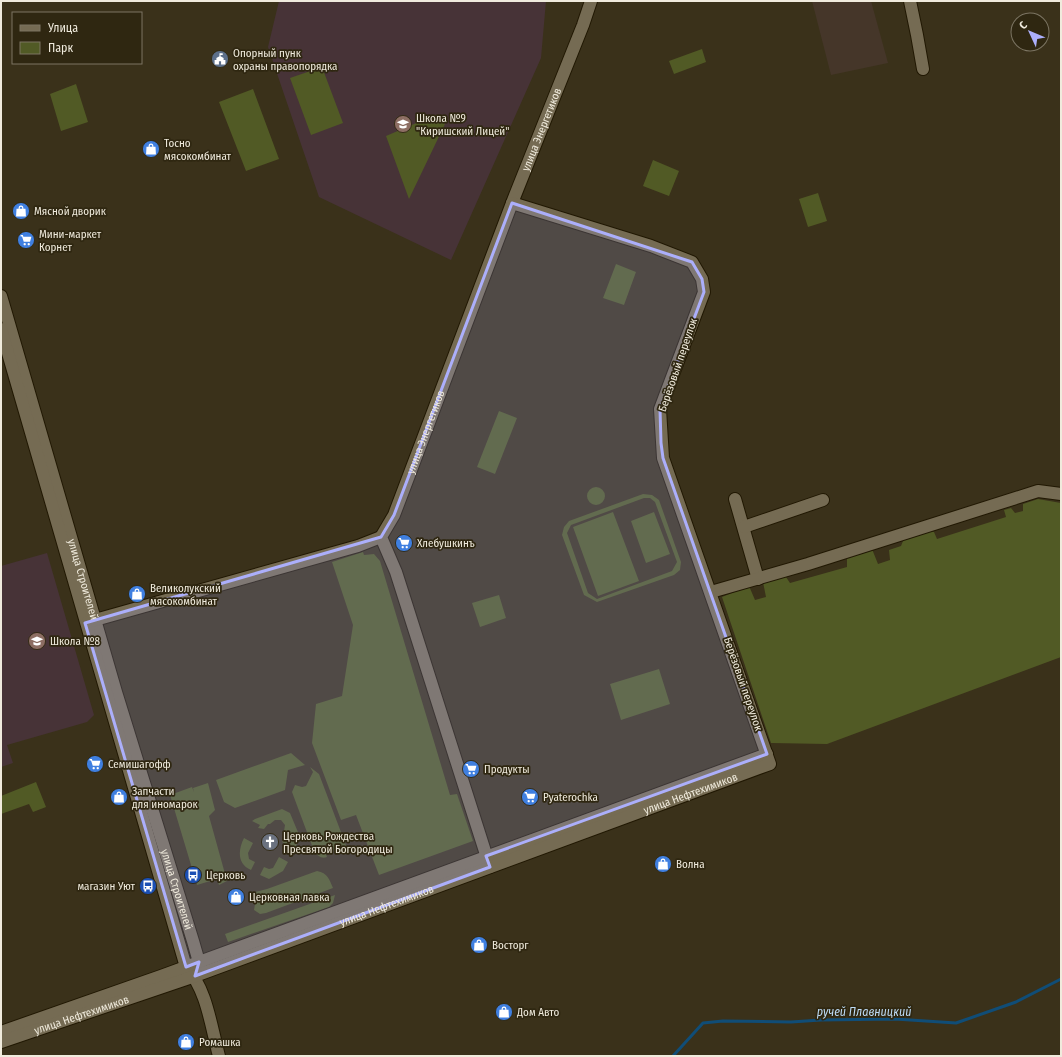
<svg xmlns="http://www.w3.org/2000/svg" width="1062" height="1057" viewBox="0 0 1062 1057" font-family="'Fira Sans Condensed',sans-serif">
  <rect width="100%" height="100%" fill="#3a311a"/>
  <path fill="#453629" d="M812 1H871L888 63 831 75Z"/>
  <path fill="#473337" d="M279 1H546L541 58 451 260 319 197 268 47Z
    M47 553 94 715 87 722 7 745 13 763 1 767V566Z"/>
  <path fill="#515a25" fill-rule="evenodd" d="M702 49 706 62 674 74 669 61Z
    M322 67 343 123 311 135 290 78Z
    M76 84 88 122 61 131 50 94Z
    M253 89 279 159 246 171 219 102Z
    M435 115 439 120 445 124 409 199 386 136Z
    M653 160 679 171 669 196 643 186Z
    M818 193 827 221 808 227 799 199Z
    M616 264 636 272 624 305 603 298Z
    M499 411 517 418 495 474 477 467Z
    M587 496a9 9 0 1 1 18 0a9 9 0 1 1-18 0Z
    M643 494 652 495 659 500 681 562 680 570 674 575 597 602 584 595 562 535 564 527 569 521ZM644 498H650L655 502 677 562 672 571 597 599 588 593 567 533 571 525Z
    M1038 499 1061 503V657L827 744 771 743 722 597 749 586 755 600 766 597 763 582 784 574 790 583 847 567V557L872 549 878 564 890 560 889 550 901 546 905 536 927 529 934 532 937 539 1006 517 1004 510 1011 508 1015 513 1023 511V504Z
    M613 512 639 581 598 596 573 527Z
    M654 512 670 554 646 563 631 521Z
    M363 552 364 555 374 554 380 561 450 795 457 794 473 841 379 875 356 815 341 820 312 743 316 704 342 696 353 625 332 562Z
    M499 595 506 618 480 627 472 603Z
    M659 669 670 704 621 720 610 684Z
    M291 753 305 765 288 770 285 790 235 808 224 802 216 780Z
    M310 767 319 774 347 848 335 854 331 842 323 846 327 857C321 859 318 856 314 851L292 792 295 785 302 787 306 786 313 772Z
    M36 782 46 807 33 812 29 804 1 814V796Z
    M208 783 215 810 209 816 227 881 219 885 217 879 197 885 170 795 192 787 194 792 193 788Z
    M282 809 290 813 300 837 294 850 282 842 287 833 284 831 285 825 281 820H275L270 824H268L264 829 258 828 260 825 252 821 255 819Z
    M244 838 253 843 248 853 249 859 255 862 251 870C237 864 238 850 244 838Z
    M279 857 288 862 283 871 269 879 260 875 264 867 269 869 273 868Z
    M317 871C328 873 329 879 333 888L266 913 260 914 254 910 255 904 251 893 267 889Z
    M335 895 333 903 329 907 228 942 225 934Z"/>
  <g fill="none" stroke-linecap="round" stroke-linejoin="round">
    <path stroke="#104d77" stroke-width="3" d="M673 1056 703 1023 723 1021 791 1022 821 1020 895 1019 956 1023 1016 1002 1061 979"/>
    <g stroke="#211803" stroke-width="14">
      <g id="minor">
        <path d="M910 1 917 35 923 69"/>
        <path id="s1" d="M1 296 116 692 193 941 199 962 197 969"/>
        <path d="M1 329 186 967C207 989 211 1027 219 1056"/>
        <path d="M735 499 758 579"/>
        <path d="M744 527 823 500"/>
        <path d="M711 592 808 564 1038 491 1061 494"/>
        <path d="M88 622 358 546 381 537"/>
        <path id="s2" d="M490 867 396 572 381 537 394 515 512 203 583 25 591 1"/>
        <path d="M1 1032 161 976 767 754"/>
        <path id="s3" d="M1 1042 195 976 770 764 663 458 660 409 704 292 702 279 692 262 651 246 512 203"/>
      </g>
    </g>
    <use href="#minor" stroke="#756b53" stroke-width="12"/>
  </g>
  <path fill="#acaffb" fill-opacity="0.2" stroke="#acaffb" stroke-width="3" stroke-linejoin="round" d="M512 203 692 262 702 279 704 292 660 409 661 443 663 458 767 754 486 856 490 867 195 976 199 962 186 967 85 623 381 537 394 515Z"/>
  <defs>
    <g id="civic-disc" transform="scale(0.9)"><circle r="9.5" fill="#5c6f8a" stroke="#2f2711"/><path d="M-.6-6.5H3V-4.5H.6V-3L4-1V1h2V6H-6V1h2V-1L-.6-3ZM-1.2 2.5V6h2.4V2.5Z" fill="#fff"/></g>
    <g id="school-disc" transform="scale(0.9)"><circle r="9.5" fill="#8d6e63" stroke="#2f2711"/><path d="M0-5L7-2L0 1L-7-2ZM-4 1L0 2.5L4 1V4Q0 6-4 4Z" fill="#fff"/></g>
    <g id="shop-disc" transform="scale(0.9)"><circle r="9.5" fill="#3f7fe0" stroke="#2f2711"/><path d="M-5-2.5h2.3a2.7 3.5 0 0 1 5.4 0H5L5.5 6h-11ZM-1.5-2.5h3a1.5 2.3 0 0 0-3 0Z" fill="#fff"/></g>
    <g id="supermarket-disc" transform="scale(0.9)"><circle r="9.5" fill="#3f7fe0" stroke="#2f2711"/><path d="M-6-5.5h2.5l.6 2H6L4.5 2H-2.5L-4.4-4H-6ZM-1.5 3.2a1.3 1.3 0 1 0 .1 0ZM3 3.2a1.3 1.3 0 1 0 .1 0Z" fill="#fff"/></g>
    <g id="church-disc" transform="scale(0.9)"><circle r="9.5" fill="#6b7280" stroke="#2f2711"/><path d="M-1.2-6h2.4v3.5h3.3v2.4h-3.3V6h-2.4V-.1h-3.3v-2.4h3.3Z" fill="#fff"/></g>
    <g id="bus-disc" transform="scale(0.9)"><circle r="9.5" fill="#1a4fb4" stroke="#2f2711"/><path d="M-5-6H5V4H4V6H2V4H-2V6H-4V4H-5ZM-3.5-4V0h7V-4ZM-3.5 1.2v1.5H-2V1.2ZM2 1.2v1.5H3.5V1.2Z" fill="#fff"/></g>
  </defs>
  <g fill-rule="evenodd">
    <use href="#civic-disc" x="220" y="59"/>
    <use href="#school-disc" x="403" y="124"/>
    <use href="#shop-disc" x="151" y="149"/>
    <use href="#shop-disc" x="21" y="211"/>
    <use href="#supermarket-disc" x="26" y="240"/>
    <use href="#supermarket-disc" x="404" y="543"/>
    <use href="#shop-disc" x="137" y="594"/>
    <use href="#school-disc" x="37" y="641"/>
    <use href="#supermarket-disc" x="95" y="764"/>
    <use href="#supermarket-disc" x="471" y="769"/>
    <use href="#shop-disc" x="119" y="797"/>
    <use href="#supermarket-disc" x="530" y="797"/>
    <use href="#church-disc" x="270" y="842"/>
    <use href="#shop-disc" x="663" y="864"/>
    <use href="#bus-disc" x="193" y="875"/>
    <use href="#bus-disc" x="148" y="886"/>
    <use href="#shop-disc" x="236" y="897"/>
    <use href="#shop-disc" x="479" y="945"/>
    <use href="#shop-disc" x="504" y="1012"/>
    <use href="#shop-disc" x="186" y="1042"/>
  </g>
  <g text-anchor="middle" dominant-baseline="central" stroke-width="3.5" stroke-linejoin="round" paint-order="stroke">
    <g font-size="11" fill="#f0ebdd" stroke="#2f2711" text-anchor="start">
      <text x="233" y="53">Опорный пунк<tspan x="233" dy="13">охраны правопорядка</tspan></text>
      <text x="416" y="118">Школа №9<tspan x="416" dy="13">"Киришский Лицей"</tspan></text>
      <text x="164" y="143">Тосно<tspan x="164" dy="13">мясокомбинат</tspan></text>
      <text x="34" y="211">Мясной дворик</text>
      <text x="39" y="234">Мини-маркет<tspan x="39" dy="13">Корнет</tspan></text>
      <text x="417" y="543">Хлебушкинъ</text>
      <text x="150" y="588">Великолукский<tspan x="150" dy="13">мясокомбинат</tspan></text>
      <text x="50" y="641">Школа №8</text>
      <text x="108" y="764">Семишагофф</text>
      <text x="484" y="769">Продукты</text>
      <text x="132" y="791">Запчасти<tspan x="132" dy="13">для иномарок</tspan></text>
      <text x="543" y="797">Pyaterochka</text>
      <text x="283" y="836">Церковь Рождества<tspan x="283" dy="13">Пресвятой Богородицы</tspan></text>
      <text x="676" y="864">Волна</text>
      <text x="206" y="875">Церковь</text>
      <text x="135" y="886" text-anchor="end">магазин Уют</text>
      <text x="249" y="897">Церковная лавка</text>
      <text x="492" y="945">Восторг</text>
      <text x="517" y="1012">Дом Авто</text>
      <text x="199" y="1042">Ромашка</text>
    </g>
    <g font-size="11" fill="#f0ebdd" stroke="#2f2711">
      <text stroke="none"><textPath href="#s2" startOffset="786">улица Энергетиков</textPath></text>
      <text transform="translate(678 365) rotate(-71)">Берёзовый переулок</text>
      <text stroke="none"><textPath href="#s2" startOffset="462">улица Энергетиков</textPath></text>
      <text stroke="none"><textPath href="#s1" startOffset="295">улица Строителей</textPath></text>
      <text transform="translate(743 684) rotate(71)">Берёзовый переулок</text>
      <text stroke="none"><textPath href="#s3" startOffset="733">улица Нефтехимиков</textPath></text>
      <text stroke="none"><textPath href="#s1" startOffset="619">улица Строителей</textPath></text>
      <text stroke="none"><textPath href="#s3" startOffset="409">улица Нефтехимиков</textPath></text>
      <text stroke="none"><textPath href="#s3" startOffset="85">улица Нефтехимиков</textPath></text>
    </g>
    <g font-size="12" font-style="italic" fill="#bddbf6" stroke="#2f2711">
      <text x="864" y="1012">ручей Плавницкий</text>
    </g>
  </g>
  <rect width="1062" height="1057" fill="none" stroke="#f0ebdd" stroke-width="4"/>
  <rect x="12" y="12" width="130" height="52" fill="#2f2711" stroke="#7c7563"/>
  <rect x="20" y="25" width="20" height="6" fill="#756b53" stroke="#7c7563"/>
  <text x="48" y="32" font-size="12" fill="#f0ebdd">Улица</text>
  <rect x="20" y="42" width="20" height="12" fill="#515a25" stroke="#7c7563"/>
  <text x="48" y="52" font-size="12" fill="#f0ebdd">Парк</text>
  <g transform="translate(1030 32) rotate(314)"><circle r="19" fill="#2f2711" stroke="#7c7563"/>
  <path d="M0-3L7 15L0 10L-7 15Z" fill="#acaffb"/>
  <text y="-6" font-size="11" font-weight="bold" text-anchor="middle" fill="#f0ebdd">С</text>
  </g>
</svg>
